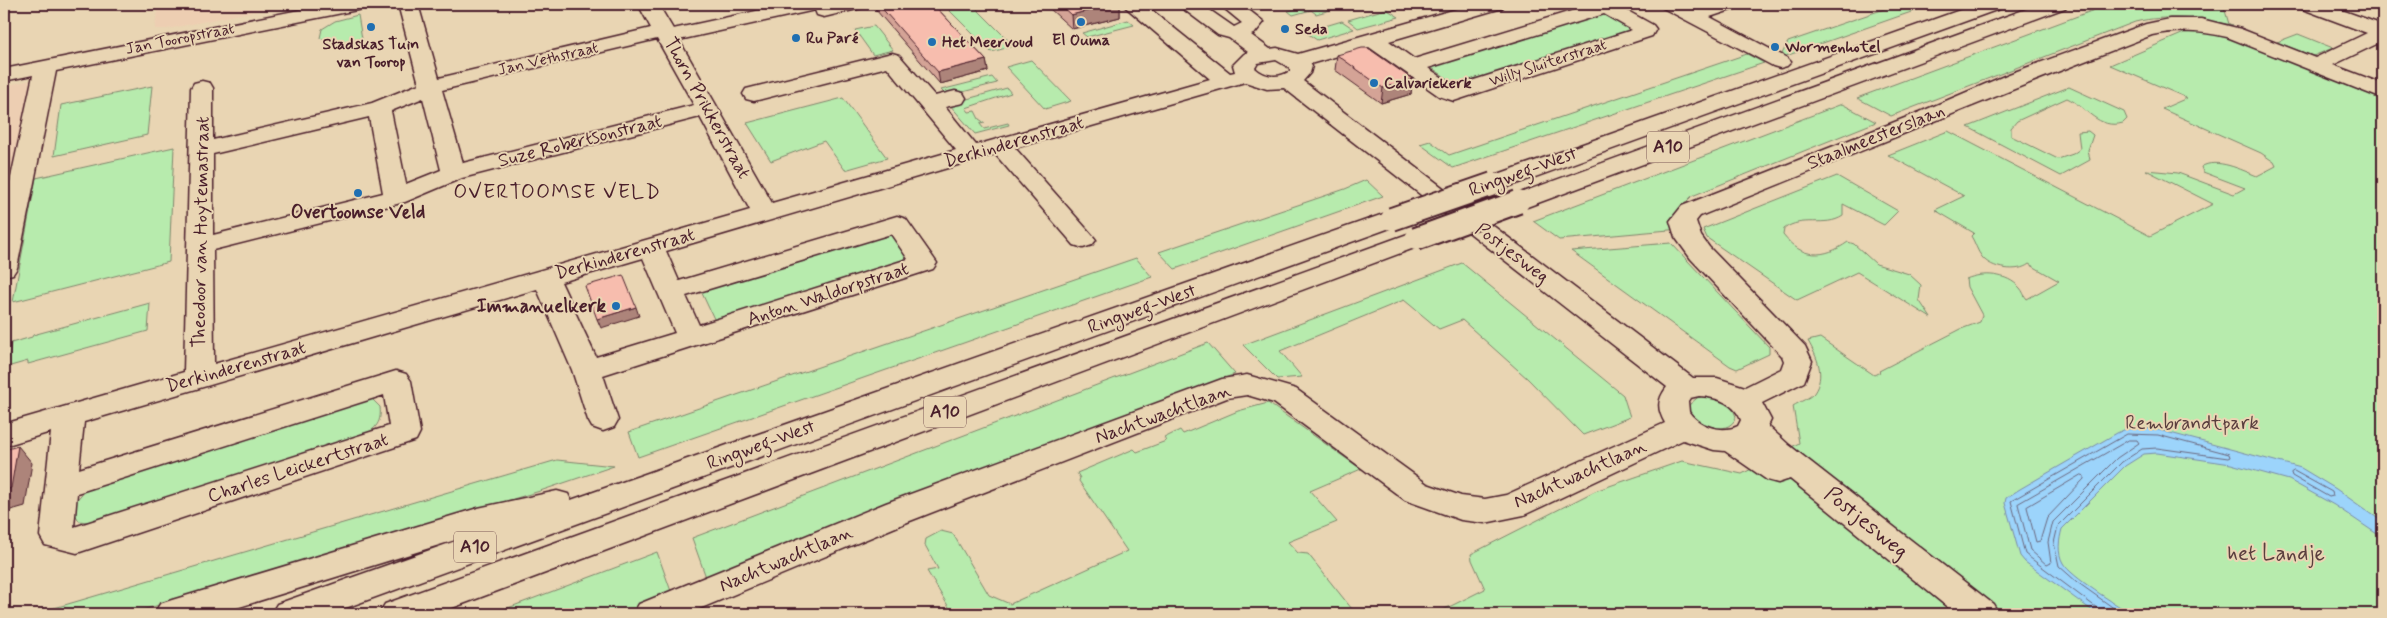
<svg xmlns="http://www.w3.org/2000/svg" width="2387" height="618" viewBox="0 0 2387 618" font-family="Mynerve,sans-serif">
  <rect width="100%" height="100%" fill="#e9d5b3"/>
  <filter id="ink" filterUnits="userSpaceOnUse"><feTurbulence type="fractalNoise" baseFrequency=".02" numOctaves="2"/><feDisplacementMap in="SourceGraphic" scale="10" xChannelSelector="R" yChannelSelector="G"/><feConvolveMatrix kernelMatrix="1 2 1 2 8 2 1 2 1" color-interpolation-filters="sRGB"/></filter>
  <g filter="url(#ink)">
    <path fill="#edceb2" d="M158 4H291L167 29H155Z
      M36 79 9 187 4 189V86Z"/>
    <path fill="#b7ebad" stroke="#80856c" d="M943 4H972L1014 46 991 52Z
      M1317 4H1352L1316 14 1311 10 1293 15 1288 11Z
      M1899 4H1934L1780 58 1788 42Z
      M2110 4H2223L2229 24 2233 25C2200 19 2169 14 2135 22L1891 116 1857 98Z
      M1386 9 1399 17 1358 28 1348 20Z
      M1604 13 1634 29 1457 85 1429 66Z
      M358 15 362 39 332 42 320 38 322 29 335 21Z
      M1128 20 1134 25 1087 37 1082 33Z
      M1342 21 1354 29 1317 40 1305 32Z
      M874 26 893 50 873 55 855 30Z
      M2184 33H2211L2228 37 2383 99V614H1435L1485 589 1472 560 1471 554 1595 491 1682 461 1742 474 1799 443 1793 406C1799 402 1810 398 1814 393 1826 375 1817 357 1808 341L1820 338 1874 375 1880 372 1879 371 1961 329 1980 322 1982 315 1967 287 1966 279C1983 272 2007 273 2020 288 2023 291 2024 296 2027 299L2059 281 2029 264C2018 273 1991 269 1982 257 1977 251 1975 242 1971 236L1974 233 1935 210 1964 196 1888 155 1948 131 2150 236 2213 204 2146 170 2178 173 2234 194 2245 188 2203 172 2201 167C2216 157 2242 170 2257 176L2276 166 2274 162 2261 153 2162 109 2187 98 2110 65Z
      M2298 34 2333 48 2313 56 2277 42Z
      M1747 54 1764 63 1453 168 1420 144 1430 141 1449 155Z
      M1031 60 1071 101 1045 109 1006 67Z
      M992 77 997 83 947 96 941 90Z
      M152 86 147 135 54 156 61 105Z
      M2069 87 2124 112 2127 119 2123 123C2098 130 2087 107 2067 98L2017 121 2011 128V136L2058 159 2073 154 2080 149 2078 132 2088 131 2093 135 2088 150 2090 160 2061 176 1968 127Z
      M1007 88 1011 93 966 108 969 112 975 111 979 119 985 123 980 124 984 129 1008 123 1009 125 975 134 949 104Z
      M843 98 887 158 845 170 824 141 771 161 747 123Z
      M1842 104 1876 122 1692 196C1681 206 1678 215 1680 229L1559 240 1533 221Z
      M174 147 169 262 13 302 36 178Z
      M1837 176 1898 211 1884 225 1843 204V216C1825 228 1802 215 1784 229L1783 235C1802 259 1824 259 1848 242L1854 244 1876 264 1909 274 1921 285 1919 300 1931 318 1857 272 1797 300 1707 238 1703 229Z
      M1366 180 1383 196 1175 269 1159 252 1345 189Z
      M896 229 916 257 715 321 700 289Z
      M1671 243 1769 347V354L1737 369 1730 366 1571 251Z
      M1136 258 1152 277 638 457 629 432Z
      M1462 263 1623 395 1630 417 1583 435 1528 379 1462 320 1439 329 1404 300 1280 351 1302 377 1277 379 1243 345Z
      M150 303 148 331 28 364V361L7 367 11 343 32 337 33 335Z
      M1208 343 1235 374 707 580 692 538Z
      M1703 396C1717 397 1732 402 1736 417 1729 439 1687 425 1689 405L1697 398Z
      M365 397 372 399 380 407C382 425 374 429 360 439L96 523 79 521 74 512 73 504 88 487Z
      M1268 403 1361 469 1310 491 1337 522 1288 542 1298 553 1308 554 1356 614H953L927 571 938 569 925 545 926 539 941 531 953 534 989 595 1010 604 1127 551 1079 481 1080 478 1077 473 1134 449 1137 452 1166 441 1164 438 1180 430 1183 434 1238 411Z
      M557 460 614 466 540 491 129 614H34Z
      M657 552 672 594 620 614H492Z"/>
    <path fill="#9cd4fb" stroke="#7b8ca8" d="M2143 428 2159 430 2301 468 2336 489 2383 522V538L2334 505 2289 480 2231 464 2157 453 2144 454 2125 466 2062 529C2059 540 2057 553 2063 563 2071 577 2116 604 2131 614H2097L2025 562 2020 556 2005 503 2006 498 2020 489 2117 433 2126 429Z"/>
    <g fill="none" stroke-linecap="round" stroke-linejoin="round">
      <path stroke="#6b677e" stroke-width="1" d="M2129 440H2137L2139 443 2117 458 2053 522 2048 542 2051 563 2047 565 2030 550 2018 504Z
        M2294 471 2332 492 2333 496 2329 497 2292 476 2291 473Z
        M2081 475 2084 476V479L2047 518 2040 541 2036 542 2027 507Z
        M2099 614 2097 608 2025 554 2011 501 2127 434 2158 435 2229 454 2230 457 2228 458 2157 448 2142 449 2122 462 2058 526 2054 543 2059 566 2077 582 2122 614"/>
      <g stroke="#4a1f2b" stroke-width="3">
        <path id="minor" d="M329 4H367L364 8 357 10 56 71 17 268 13 274 4 276V210L33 75 4 81V69Z
          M398 4H418L439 78 651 28 638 4H658L673 29 789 4H864L861 8 824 17 817 15 815 10 679 40 772 203 956 150 887 67 754 101 746 99 743 94 746 89 892 53 899 55 935 96 955 91 963 93 966 98 963 103 945 107 976 145 1210 79 1122 4H1144L1230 73 1235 72 1233 65 1244 54 1248 52 1229 38 1218 35 1182 8 1179 4H1201L1234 27 1242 23 1219 4H1241L1264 22 1255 33 1251 35 1270 49 1277 48 1298 54 1474 4H1505L1502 8 1389 41 1414 59 1591 5 1590 4H1615L1653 25 1656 29 1652 36 1454 101 1439 96 1369 47 1310 64 1312 66 1310 73 1303 81 1693 378H1717L1745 387 1781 369 1784 361 1782 356 1691 259 1675 237 1670 221 1682 206 1920 112 2009 74 2146 24 2170 19H2201L2241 29 2315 58 2367 33 2300 8 2297 4H2325L2383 25V41L2333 65 2383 84V99L2227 37C2201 31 2178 29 2152 35 2000 93 1851 156 1700 216L1696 221 1701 236 1709 247 1805 346 1812 361 1804 382 1762 403 1771 420 1768 426 1789 445 1993 604 1999 614H1956L1790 479 1778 483 1767 480 1725 451 1714 450 1683 440 1524 515 1485 523 1461 520 1405 500 1274 403 1247 395 1227 398 910 521 687 614H633L639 604 886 503 1222 379 1247 375 1296 389 1427 484 1461 496 1485 499 1506 495 1665 423C1657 409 1657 400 1667 387L1284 88 1267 89 1245 82 1015 148 1092 235 1096 240 1092 245 1083 248 1074 245 995 154 666 251 679 281 897 216 906 219 937 263 933 269 603 375 618 420 614 427 603 431 592 427 588 420 572 370 537 289 84 422 79 469 396 371 406 374 411 381 420 432 416 440 77 553 45 545 40 536 51 432 4 446V424L184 372 191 88 194 83 202 81 210 83 213 88V140L372 103 419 84ZM1604 14 1632 30 1455 86 1428 68ZM657 39 694 105 463 163 442 90ZM1276 60 1290 68V71C1278 79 1265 77 1255 68L1258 63ZM423 98 441 170 406 184 391 111ZM369 117 383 193 213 235V154ZM700 117 750 210 214 364 213 250 405 202 462 178ZM891 234 908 259 699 325 686 296ZM643 258 675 333 596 357 561 282ZM384 395 389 426 74 527 77 493ZM1699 396C1716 397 1734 402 1741 420L1738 426C1721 434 1699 426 1689 412L1688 401 1690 398Z
          M1660 4H1684L1694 9 1711 4H1740L1737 8 1710 17 1787 58 1791 62 1787 66 1780 68 1773 66 1663 8Z"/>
      </g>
      <g stroke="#4a1f2b" stroke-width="3">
        <path id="highway" d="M1977 4H2005L2002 8 1502 189 1493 191 1484 189 1481 184 1484 179Z
          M2040 4H2068L2065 8 1527 207 1518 209 1509 207 1506 202 1509 197Z
          M1392 211 1401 214 1405 219 1401 224 329 614H271L277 604 481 532 217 614H154L160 604 172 600 478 508 557 491 568 494 571 500Z
          M1416 231 1425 234 1429 239 1425 244 436 614H379L385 604Z"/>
      </g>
      <use href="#minor" fill="#e9d5b3" fill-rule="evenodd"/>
      <use href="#highway" fill="#e9d5b3" fill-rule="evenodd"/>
      <g stroke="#4a1f2b" stroke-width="26" stroke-linecap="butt">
        <path id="highway-bridge" d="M1392 219 1493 184
          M1416 239 1518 202"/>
      </g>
      <use href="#highway-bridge" stroke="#e9d5b3" stroke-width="22"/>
    </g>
    <path fill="#d4a396" stroke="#4a1f2b" d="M875 4H933L986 60 988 71 940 84 876 10Z
      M1049 4H1120V17L1072 29 1049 8Z
      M1337 55 1412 79 1411 94 1381 103 1335 70Z"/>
    <path fill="#ad847a" stroke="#4a1f2b" d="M1114 4H1120V17L1072 29 1071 15Z
      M986 60 988 71 940 84 938 72Z
      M1412 79 1411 94 1381 103 1383 88Z
      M636 307 639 316 601 328 597 319Z
      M18 446 32 463 25 506 4 512V491Z"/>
    <path fill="#f7bdae" stroke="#4a1f2b" d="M878 4H933L986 60 938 72Z
      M1059 4H1114L1071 15Z
      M1362 48H1368L1412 79 1383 88 1337 55Z
      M623 275 636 307 597 319 585 286Z
      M18 446 11 488 4 491V450Z"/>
  </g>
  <g fill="#1f6fb2" stroke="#e9d5b3" stroke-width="2">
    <circle cx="1081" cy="22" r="5"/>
    <circle cx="371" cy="27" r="5"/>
    <circle cx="1285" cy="29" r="5"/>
    <circle cx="796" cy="38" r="5"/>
    <circle cx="932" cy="42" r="5"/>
    <circle cx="1775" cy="47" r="5"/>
    <circle cx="1374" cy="83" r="5"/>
    <circle cx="358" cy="193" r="5"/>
    <circle cx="616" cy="306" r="5"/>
  </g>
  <g text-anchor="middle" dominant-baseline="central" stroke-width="4" stroke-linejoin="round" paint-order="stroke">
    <g font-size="16" font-weight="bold" fill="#4a1f2b" stroke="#e9d5b3" text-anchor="start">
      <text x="1295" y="29">Seda</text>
      <text x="806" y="38">Ru Paré</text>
      <text x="1081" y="40" text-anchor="middle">El Ouma</text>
      <text x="942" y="42">Het Meervoud</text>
      <text x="371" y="44" text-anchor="middle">Stadskas Tuin<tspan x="371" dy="18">van Toorop</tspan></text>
      <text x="1785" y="47">Wormenhotel</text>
      <text x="1384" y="83">Calvariekerk</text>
    </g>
    <g font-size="16" fill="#4a1f2b" stroke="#e9d5b3">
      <text transform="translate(180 39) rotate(-11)">Jan Tooropstraat</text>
      <text transform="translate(548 59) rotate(-13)">Jan Vethstraat</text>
      <text transform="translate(1548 63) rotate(-18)">Willy Sluiterstraat</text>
    </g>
    <g fill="#e9d5b3" stroke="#7a5654" stroke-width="1">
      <rect x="1647" y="131.5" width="42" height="31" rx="4"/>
      <rect x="924" y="396.5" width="42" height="31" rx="4"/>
      <rect x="454" y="531.5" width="42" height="31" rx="4"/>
    </g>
    <g font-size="18" font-weight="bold" fill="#4a1f2b">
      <text x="1668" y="147">A10</text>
      <text x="945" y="412">A10</text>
      <text x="475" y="547">A10</text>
    </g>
    <g font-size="19" fill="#4a1f2b" stroke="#e9d5b3">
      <text transform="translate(707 108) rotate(61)">Thorn Prikkerstraat</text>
      <text transform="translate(1876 137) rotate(-22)">Staalmeesterslaan</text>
      <text transform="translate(580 141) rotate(-14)">Suze Robertsonstraat</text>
      <text transform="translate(1014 142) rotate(-16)">Derkinderenstraat</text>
      <text transform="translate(1523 172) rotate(-20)">Ringweg-West</text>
      <text transform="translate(201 232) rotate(-89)">Theodoor van Hoytemastraat</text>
      <text transform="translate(1512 253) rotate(37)">Postjesweg</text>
      <text transform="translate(625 254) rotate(-16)">Derkinderenstraat</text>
      <text transform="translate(828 294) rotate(-18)">Anton Waldorpstraat</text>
      <text transform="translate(1142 309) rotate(-20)">Ringweg-West</text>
      <text transform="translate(236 367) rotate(-16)">Derkinderenstraat</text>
      <text transform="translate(1163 414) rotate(-20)">Nachtwachtlaan</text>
      <text transform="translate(761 445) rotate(-20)">Ringweg-West</text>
      <text transform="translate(298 468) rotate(-18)">Charles Leickertstraat</text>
      <text transform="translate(1580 474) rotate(-24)">Nachtwachtlaan</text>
      <text transform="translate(786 559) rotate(-23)">Nachtwachtlaan</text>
    </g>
    <g font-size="19" font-weight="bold" fill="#4a1f2b" stroke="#e9d5b3">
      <text x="358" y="212">Overtoomse Veld</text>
      <text x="606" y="306" text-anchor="end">Immanuelkerk</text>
    </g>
    <g font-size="19" fill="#5a3e3e" stroke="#e9d5b3">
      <text x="2192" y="423">Rembrandtpark</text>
    </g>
    <g font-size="21" letter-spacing="1" fill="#4a1f2b" stroke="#e9d5b3">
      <text x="557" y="192">OVERTOOMSE VELD</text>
    </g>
    <g font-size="22" fill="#4a1f2b" stroke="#e9d5b3">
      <text transform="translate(1866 523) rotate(39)">Postjesweg</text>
    </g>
    <g font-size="22" fill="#5a3e3e" stroke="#e9d5b3">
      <text x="2276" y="554">het Landje</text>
    </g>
  </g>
  <rect width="2387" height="618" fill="none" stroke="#e9d5b3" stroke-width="20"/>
  <rect x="10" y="10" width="2367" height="598" fill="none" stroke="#4a1f2b" stroke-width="2" filter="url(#ink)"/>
</svg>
